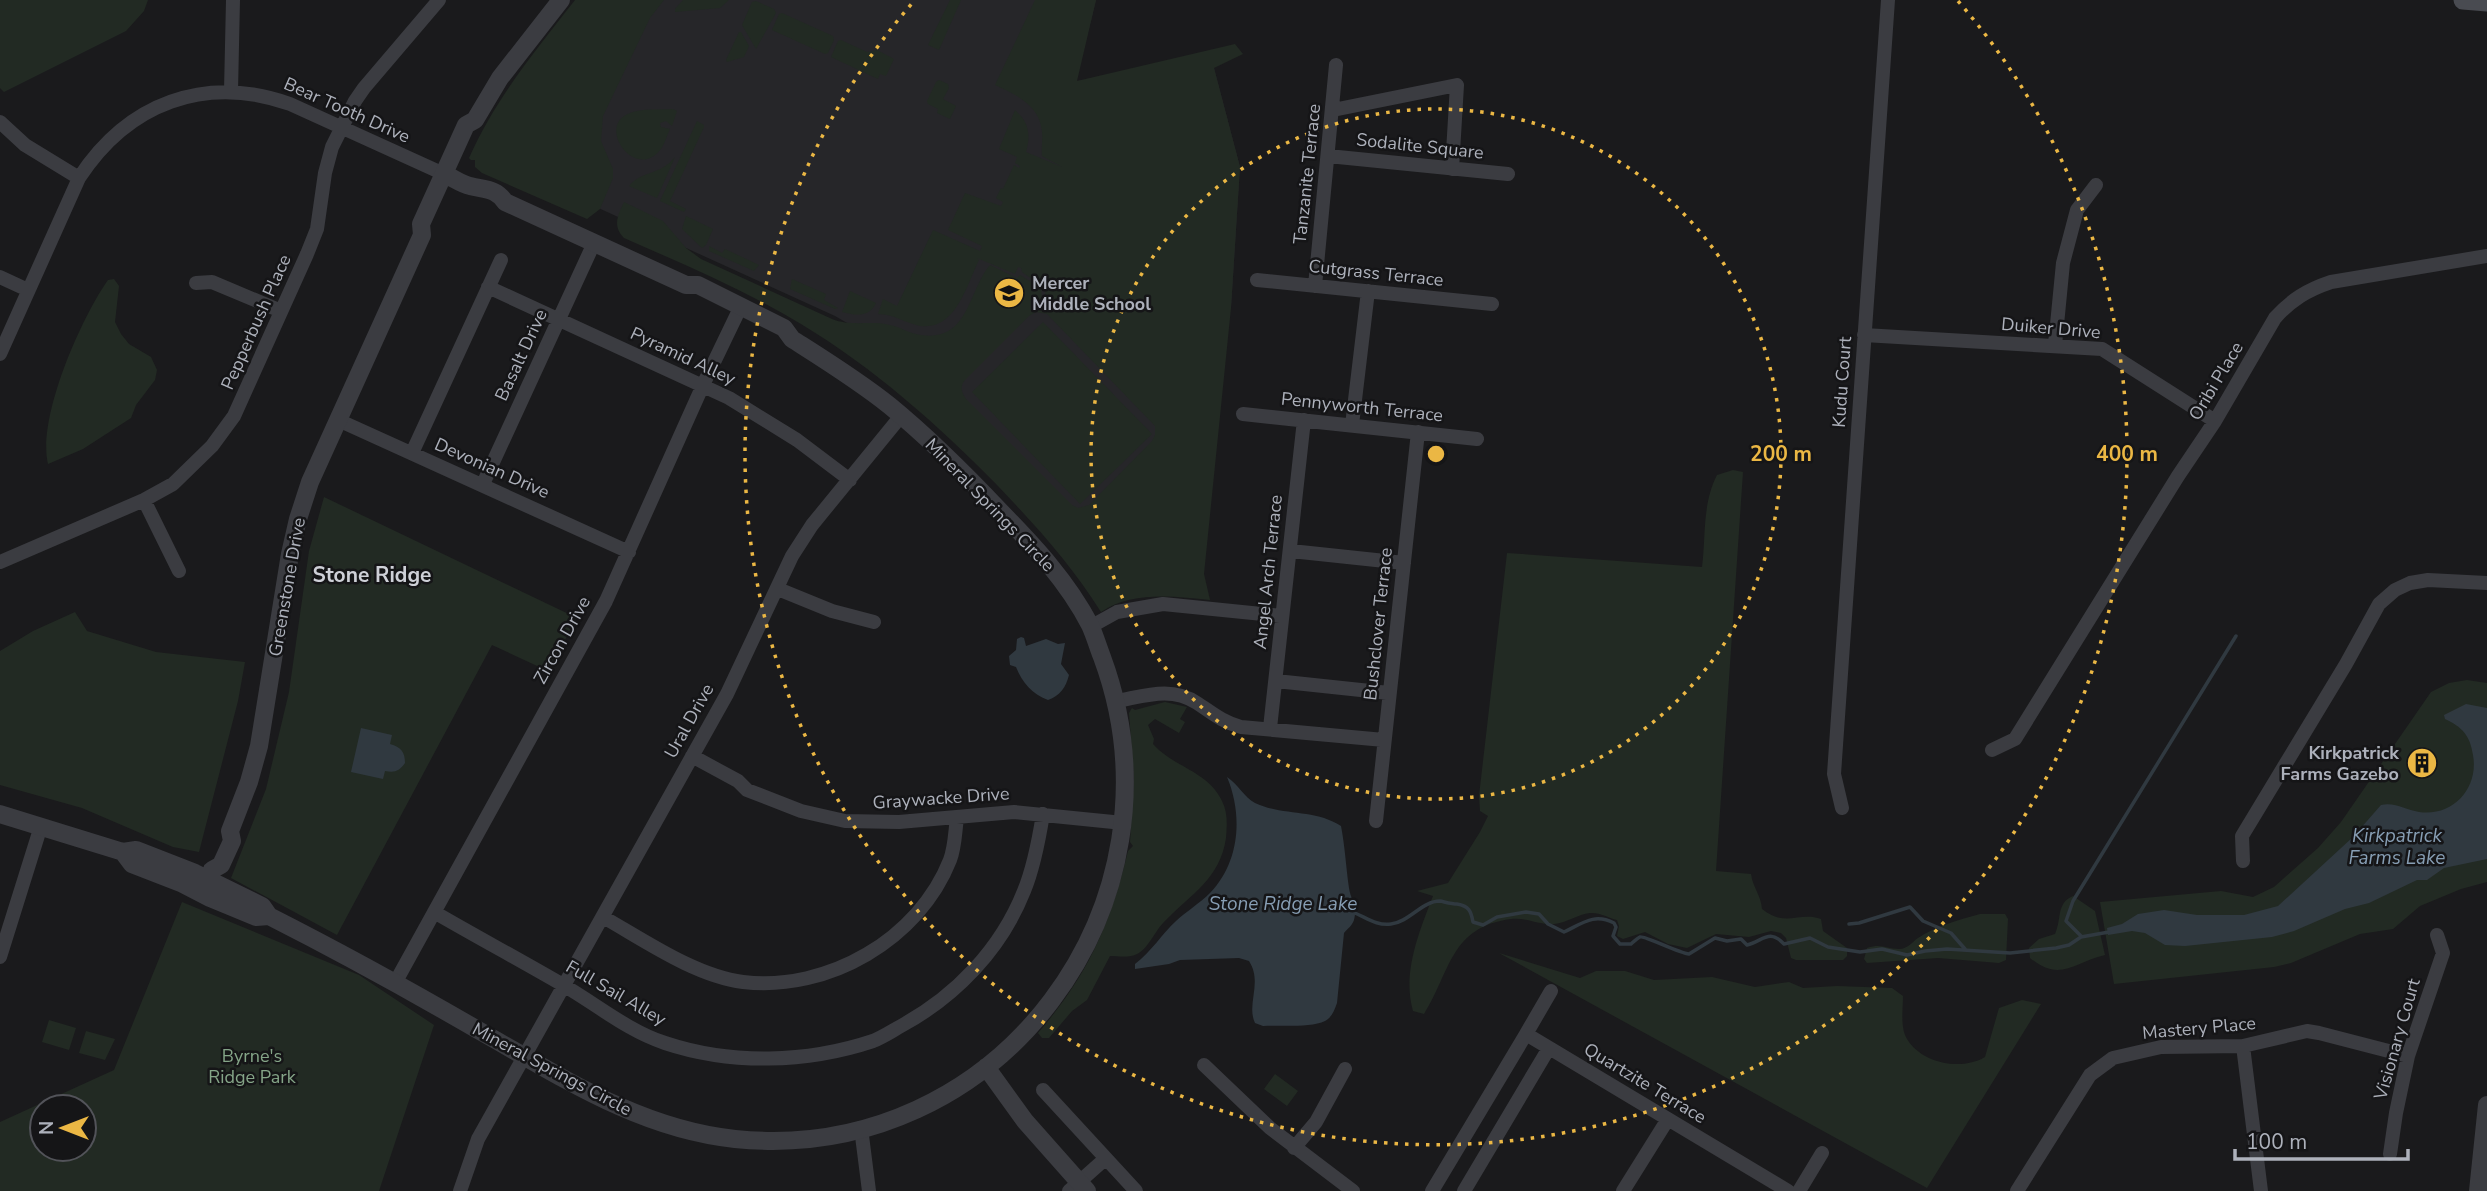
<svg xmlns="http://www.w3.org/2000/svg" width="2487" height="1191" viewBox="0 0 2487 1191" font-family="'Nunito Sans',sans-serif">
  <rect width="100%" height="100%" fill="#1a1a1c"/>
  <path fill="#262629" d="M584 0H1096L1076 81 1214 68 1240 167 1231 308 1117 572 894 350 835 316 500 163Z"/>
  <path fill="#222a23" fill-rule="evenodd" d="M0 0H148L144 11 126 31 4 92 0 88Z
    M575 0H664L650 18 603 116 601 141 613 169V178L600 209 587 219 482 173 475 167V160H471L469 158C497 96 536 50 575 0Z
    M683 0H729L720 8 675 12V9Z
    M950 0H961L939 50 928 45Z
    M1035 0H1096L1077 81 1235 44 1243 54 1214 68 1240 167 1231 308 1204 574 1210 600C1174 596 1131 591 1101 612 1070 563 1036 526 997 485 937 424 874 368 801 324 745 290 683 264 624 238 612 226 618 215 624 202L663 221 686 248 701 259 832 319C852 327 870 320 890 325 901 327 910 334 921 335 969 342 968 291 990 265L1017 278 1020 275 1041 288 1043 307 1046 308 1045 288 1022 272 1021 268 1018 267 1015 274 977 258 979 260C967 284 956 331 920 326 905 323 894 314 878 314L883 299 897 306 933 230 980 251 982 246 948 230 965 193 1001 206 1003 202 996 198 1001 188 1003 189 1014 165 1019 168 1020 166 1015 163 1017 157 999 149 1015 110C1029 122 1031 135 1026 152L1062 167 1042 156C1041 148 1043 140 1042 132 1040 106 1017 95 995 85ZM1036 312 1047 314 1155 426V435L1152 441 1089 505 1078 508 1072 505 967 400C962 394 959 387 965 380L1029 316Z
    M756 1 774 9 776 13 756 49 742 25 752 2Z
    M782 13 833 36 834 40 828 53 825 54 772 30 779 14Z
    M739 32H741L749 46 744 57 727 62 726 60Z
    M841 40 867 52 877 50 894 59 886 76 880 74 878 79 831 57 838 41Z
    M939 80 948 84 949 88 943 99 956 106 950 119 937 113 938 109 928 104 927 101 936 82Z
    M673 109 677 111 672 126 666 121 660 123 661 127 670 129C667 135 665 143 661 149 635 183 595 125 630 113 642 108 660 110 673 109Z
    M697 121 704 125V127L670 201 686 209 684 212 660 201Z
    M675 157 657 198 629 186C642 170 660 176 675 157Z
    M686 216 713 229 706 245 702 248 682 229Z
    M709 246 722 253 725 249 759 265 754 271 709 251Z
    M114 279 119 286 115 322 121 334 129 344 151 357 157 370 155 380 136 405 131 418 83 449 48 464C37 418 81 318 108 280Z
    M792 279 826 294 824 300 838 308 835 309 790 289Z
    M850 291 876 303C870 317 856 316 842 312Z
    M1043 322 1152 434 1080 504 972 392Z
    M1733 470 1743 472 1716 871 1751 874C1753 888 1761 895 1762 909 1786 928 1799 911 1821 919L1823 931 1847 948V956L1843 960H1796L1791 958 1786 938 1781 933 1771 931 1749 937 1716 934 1687 948 1668 944 1645 932 1623 939 1617 936 1619 926 1617 920C1609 918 1599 912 1590 913 1578 914 1567 923 1554 924 1539 925 1526 917 1511 919 1450 927 1451 971 1424 1014L1413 1011C1402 973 1419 932 1433 896L1417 891 1448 883 1480 832 1488 816 1480 811 1479 796 1507 553 1702 567C1706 537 1702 504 1717 475Z
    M324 497 577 618 548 671 492 645 337 935 231 878 266 789 289 692 309 551Z
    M75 612 87 631 156 652 245 662 238 701 199 852 173 847 82 808 0 785V651L33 631Z
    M2467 680 2487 683V882L2461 889 2420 906 2393 929 2360 934 2291 963 2274 967 2114 984 2100 902 2221 891 2253 897 2274 887 2318 848 2341 822 2431 692 2449 683Z
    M1165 702 1187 707 1180 719 1185 722 1179 733 1155 719 1148 725 1154 739 1153 744C1173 767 1208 771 1222 801 1228 813 1227 825 1226 838 1220 879 1191 894 1164 922 1155 931 1148 949 1137 954 1130 958 1118 956 1110 956L1087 1000 1072 1011 1049 1038H1042L1038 1033C1088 975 1110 925 1128 851L1133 846 1130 842 1134 778 1129 713 1132 708 1135 710Z
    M2073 896 2095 911 2105 955C2074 962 2060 983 2030 958L2029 948 2039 939 2055 934C2062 919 2056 903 2073 896Z
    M182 902 359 975 434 1025 379 1191H0V1122L114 1070ZM42 1107H84V1149H42Z
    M1980 914H2005L2008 919 2006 960 1999 963 1938 958 1867 963 1864 959 1867 948C1882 943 1886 949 1899 949 1908 949 1912 942 1918 938 1936 926 1959 920 1980 914Z
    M1499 953 1580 978 1596 971H1625L1654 980 1712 977 1755 987 1789 982 1803 988 1837 986 1892 988 1903 996C1903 1010 1900 1027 1907 1039 1922 1064 1962 1071 1985 1057L1999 1008 2022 1000 2041 1004 1927 1188Z
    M49 1020 76 1028 69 1050 42 1042Z
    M86 1031 115 1039 105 1060 79 1053Z
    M1275 1074 1298 1091 1287 1106 1264 1089Z"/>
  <path fill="#303940" d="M1021 637 1024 638 1026 646 1046 639 1058 644 1065 643 1061 664 1069 675C1066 687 1060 696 1048 700 1032 694 1022 682 1016 667L1010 665 1009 656 1016 650 1017 639Z
    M2466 704 2487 708V859L2444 868 2427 880H2417L2369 903 2345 909 2294 931 2272 937 2185 946 2165 945 2145 933 2132 931 2108 935 2107 928 2122 924 2138 914 2164 910 2197 915H2244L2278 906 2353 837 2381 805C2396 802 2405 810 2419 812 2453 817 2479 788 2473 755 2470 735 2462 727 2445 719L2444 715Z
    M361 728 392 735 390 744C401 747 405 752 405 763 399 771 395 773 385 771L383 779 351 772Z
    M1227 777C1238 784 1244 797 1255 803 1282 816 1315 809 1341 826 1345 847 1346 867 1349 888 1351 902 1358 903 1354 920 1352 926 1348 928 1344 933L1337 1003C1334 1011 1332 1017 1325 1021 1311 1028 1279 1025 1263 1026L1255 1023C1246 1004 1263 983 1249 961L1239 958 1180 960 1169 964 1135 969V964C1152 951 1161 935 1176 921 1187 911 1200 903 1210 893 1240 862 1243 815 1227 777Z"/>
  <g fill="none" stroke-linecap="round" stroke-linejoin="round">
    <path stroke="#303940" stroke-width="3.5" d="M1355 913C1367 918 1377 926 1391 924 1409 922 1422 901 1440 901 1445 902 1452 904 1457 904 1469 906 1471 911 1473 922L1483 925 1497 917 1526 912 1539 914 1548 924 1564 932C1583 923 1594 913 1614 923L1616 927 1613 936 1620 944H1631C1632 943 1639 937 1640 937 1644 935 1678 953 1689 954L1715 938 1727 941 1741 939 1747 945C1763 941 1769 928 1784 944L1810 938 1828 947 1860 952 1882 949 1907 955 1925 951 1947 949 2010 953 2056 948 2069 945 2081 937 2109 932
      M1849 924 1859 923 1910 907 1923 921 1951 933 1965 949
      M2081 936 2066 921 2073 901 2236 636"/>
    <path stroke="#3b3c41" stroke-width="14" d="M231 91 233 0
      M1333 110 1457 85 1452 169
      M0 122 25 145 79 178
      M1328 156 1508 174
      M0 277 28 290
      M1257 280 1492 304
      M196 283 212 282 281 311
      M1315 286 1336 65
      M488 287 729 398 797 440 850 480
      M1864 335 2102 349 2215 421
      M2055 345 2063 263 2077 210 2096 185
      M0 354 79 178C128 103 205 74 290 104L444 174
      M1243 414 1477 439
      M338 420 629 552
      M1352 425 1368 291
      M412 453 501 260
      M483 484 594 243
      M144 500 179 571
      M1291 551 1404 563
      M0 562 144 500 173 484 212 446 234 416 307 254 317 229 325 173 332 147 355 101 364 88 439 0
      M778 589 832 611 874 622
      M1090 627 1117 612 1163 604 1282 616
      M1276 681 1389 693
      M1117 701C1145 696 1171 686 1197 703 1212 713 1224 723 1241 727L1384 740
      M1270 728 1304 420
      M1992 750 2015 739 2178 476 2215 421 2275 318C2291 300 2307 290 2331 282L2487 256
      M692 756 738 781 747 790 801 811 845 821 899 822 1014 812 1123 823
      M1842 808 1834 774 1888 0
      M1376 821 1418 432
      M2243 861 2242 836 2346 664 2379 604 2395 590 2410 583 2428 580 2487 583
      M434 912C477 937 520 960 563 985 596 1004 628 1031 665 1043 731 1065 807 1063 873 1041 883 1037 892 1031 901 1026 956 996 1001 949 1024 891 1034 867 1039 839 1043 814
      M603 917C644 940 695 976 743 982 828 992 919 939 950 860 955 847 955 832 957 818
      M0 957 41 826
      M395 983 606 601 703 385 741 306
      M1551 991 1526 1034 1788 1191
      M2243 1046 2261 1191
      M1204 1065 1270 1128 1353 1191
      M1043 1090 1136 1191
      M861 1128 869 1191
      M1294 1148 1316 1122 1345 1069
      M2390 1154 2396 1113 2408 1056 2443 953 2437 935
      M460 1191 478 1139 727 694 792 556 812 525 901 416
      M1069 1191 1105 1159
      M1432 1191 1526 1034
      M1464 1191 1549 1048
      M1623 1191 1668 1119
      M1799 1191 1822 1153
      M2017 1191 2090 1075 2113 1058 2161 1047 2243 1046 2307 1031 2319 1033 2408 1056"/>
    <path stroke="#3b3c41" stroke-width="18" d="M0 814 123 852 136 850 195 873 262 906 269 916C340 952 409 990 478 1030 560 1076 639 1129 735 1139 999 1166 1193 903 1102 657 1098 647 1095 636 1090 625 1067 581 1035 547 1001 512 966 475 929 438 890 406 859 381 825 360 792 339L784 328 698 285H686L505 202C496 188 485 190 470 186 461 184 452 177 444 174
      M123 852 132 864 181 883 210 898 256 917 269 916
      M212 870 221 865 232 841 230 831 249 782 259 746 290 554 298 519 310 482 422 235 421 224 466 125 475 120 500 78 561 0
      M986 1067 1025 1121 1087 1191
      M2478 1191 2487 1105"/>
    <path stroke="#494b51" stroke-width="19" d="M2463 0 2487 2"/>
  </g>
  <g fill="none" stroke="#ebb744" stroke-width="3.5" stroke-dasharray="3.5 7">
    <circle cx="1436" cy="454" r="345"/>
    <path d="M1958 1A691 691 0 1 1 914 1"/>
  </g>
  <defs>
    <g id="school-disc" transform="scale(1.575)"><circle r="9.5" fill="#ebb744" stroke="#151517"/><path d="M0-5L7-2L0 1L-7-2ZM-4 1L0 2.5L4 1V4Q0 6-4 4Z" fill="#111"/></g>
    <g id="building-disc" transform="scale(1.575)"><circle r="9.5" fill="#ebb744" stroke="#151517"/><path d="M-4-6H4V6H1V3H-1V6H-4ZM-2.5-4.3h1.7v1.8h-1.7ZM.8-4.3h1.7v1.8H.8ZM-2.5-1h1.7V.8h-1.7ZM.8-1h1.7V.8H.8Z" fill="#111"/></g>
  </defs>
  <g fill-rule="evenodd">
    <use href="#school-disc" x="1009" y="293"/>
    <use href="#building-disc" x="2422" y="763"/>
  </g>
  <g text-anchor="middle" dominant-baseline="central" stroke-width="5" stroke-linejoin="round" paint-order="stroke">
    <g font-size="18" fill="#adb1bb" stroke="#151517">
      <text transform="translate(347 110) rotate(24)">Bear Tooth Drive</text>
      <text transform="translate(1420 146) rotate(6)">Sodalite Square</text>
      <text transform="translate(1307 174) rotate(-84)">Tanzanite Terrace</text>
      <text transform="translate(1376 273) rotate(6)">Cutgrass Terrace</text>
      <text transform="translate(256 322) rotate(-66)">Pepperbush Place</text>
      <text transform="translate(2051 328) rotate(5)">Duiker Drive</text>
      <text transform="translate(521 355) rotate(-65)">Basalt Drive</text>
      <text transform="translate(683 356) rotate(25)">Pyramid Alley</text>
      <text transform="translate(2216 381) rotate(-59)">Oribi Place</text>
      <text transform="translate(1842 382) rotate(-86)">Kudu Court</text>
      <text transform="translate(1362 407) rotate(6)">Pennyworth Terrace</text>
      <text transform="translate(492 468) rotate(24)">Devonian Drive</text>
      <text transform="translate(990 505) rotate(46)">Mineral Springs Circle</text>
      <text transform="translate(1268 572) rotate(-84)">Angel Arch Terrace</text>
      <text transform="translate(287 587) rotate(-80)">Greenstone Drive</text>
      <text transform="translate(1378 624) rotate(-84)">Bushclover Terrace</text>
      <text transform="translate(562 640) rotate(-61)">Zircon Drive</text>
      <text transform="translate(689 721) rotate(-61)">Ural Drive</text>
      <text transform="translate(941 798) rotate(-4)">Graywacke Drive</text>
      <text transform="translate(616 993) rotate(30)">Full Sail Alley</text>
      <text transform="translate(2199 1028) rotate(-5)">Mastery Place</text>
      <text transform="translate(2397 1039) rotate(-74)">Visionary Court</text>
      <text transform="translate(552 1069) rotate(28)">Mineral Springs Circle</text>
      <text transform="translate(1645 1083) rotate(31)">Quartzite Terrace</text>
    </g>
    <g font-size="18" font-weight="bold" fill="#adb1bb" stroke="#151517" text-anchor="start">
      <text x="1032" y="283">Mercer<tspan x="1032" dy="21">Middle School</tspan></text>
      <text x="2399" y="753" text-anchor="end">Kirkpatrick<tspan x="2399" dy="21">Farms Gazebo</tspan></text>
    </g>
    <g font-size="18" fill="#85a588" stroke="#151517">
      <text x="252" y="1056">Byrne's<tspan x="252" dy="21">Ridge Park</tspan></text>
    </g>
    <g font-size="19" font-style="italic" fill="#879eb4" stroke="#151517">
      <text x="2397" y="836">Kirkpatrick<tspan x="2397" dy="22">Farms Lake</tspan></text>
      <text x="1283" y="904">Stone Ridge Lake</text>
    </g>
    <g font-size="21" font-weight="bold" fill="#ced0d7" stroke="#151517">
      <text x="372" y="575">Stone Ridge</text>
    </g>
  </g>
  <circle cx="1436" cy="454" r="10" fill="#ebb744" stroke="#151517" stroke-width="3.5"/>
  <g font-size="21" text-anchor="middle" font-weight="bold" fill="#ebb744" stroke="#151517" stroke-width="5" stroke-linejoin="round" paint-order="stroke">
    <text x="1781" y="461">200 m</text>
    <text x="2127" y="461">400 m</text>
  </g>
  <g transform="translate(63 1128) rotate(270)"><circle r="33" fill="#151517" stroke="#525359" stroke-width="2"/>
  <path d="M0-5L12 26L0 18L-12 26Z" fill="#ebb744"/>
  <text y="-10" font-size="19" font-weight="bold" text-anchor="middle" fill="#adb1bb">N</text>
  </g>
  <path d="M2235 1149v10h173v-10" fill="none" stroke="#adb1bb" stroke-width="3.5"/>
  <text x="2246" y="1149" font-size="21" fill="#adb1bb" stroke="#151517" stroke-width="5" paint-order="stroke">100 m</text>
</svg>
